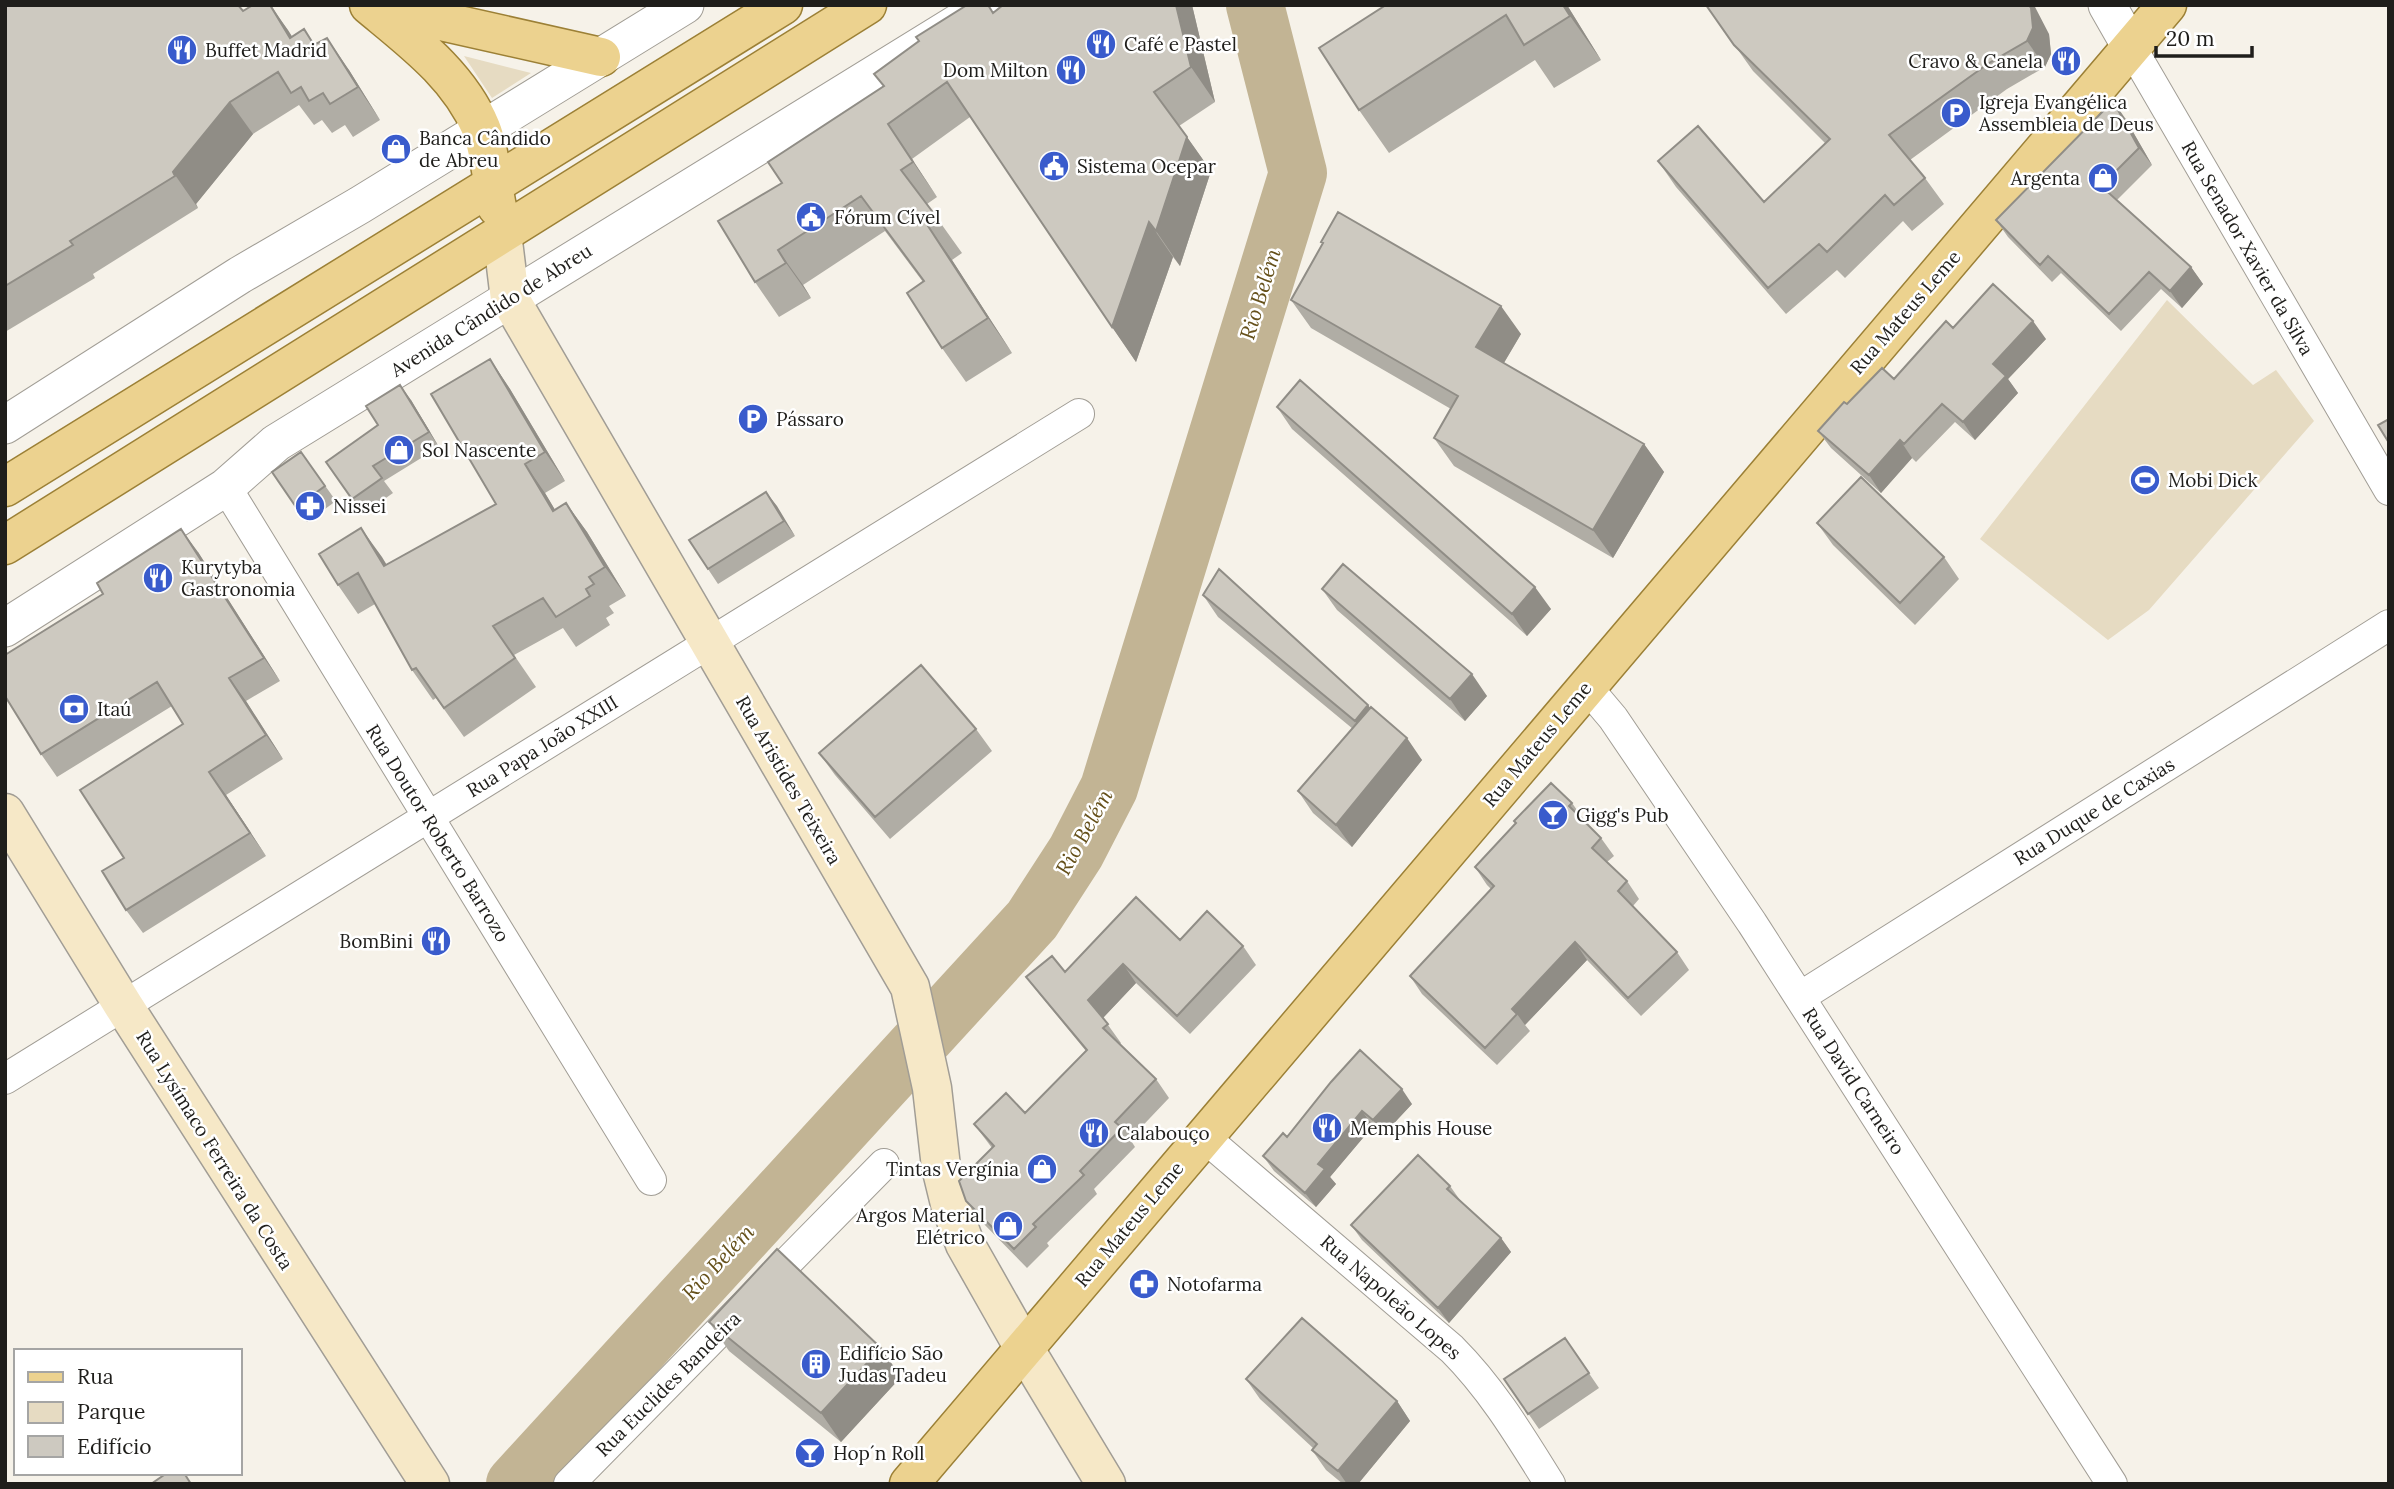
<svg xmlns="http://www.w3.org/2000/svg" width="2394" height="1489" viewBox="0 0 2394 1489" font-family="Lora,serif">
  <rect width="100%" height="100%" fill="#f6f2e9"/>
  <path fill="#e6dbc2" d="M464 56 531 73 492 98Z
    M2167 300 2253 385 2276 370 2314 421 2149 610 2108 640 1980 539Z"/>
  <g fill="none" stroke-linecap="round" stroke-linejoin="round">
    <path stroke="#c2b494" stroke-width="58" d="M515 1484 1032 920 1076 852 1109 788 1298 173 1255 5"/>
    <g stroke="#a19d95" stroke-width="32">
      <path id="minor" d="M2131 47 2389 490
        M226 487 651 1180
        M1586 686 1613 718 1752 923 2112 1484
        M1800 997 2389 625
        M5 1079 1079 414
        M1204 1137 1452 1349C1492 1389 1520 1436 1550 1484
        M569 1484 884 1164"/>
    </g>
    <g stroke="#a19d95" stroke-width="39">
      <path id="tertiary" d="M2107 5 2131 47
        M5 425 240 275 360 205 685 5
        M5 628 226 487 276 443 987 5"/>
    </g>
    <g stroke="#a19d95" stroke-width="41">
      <path id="secondary" d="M502 233 510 299 910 987 932 1088 941 1167 950 1204 965 1244 1024 1348 1106 1484
        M5 813 123 1005 430 1484"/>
    </g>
    <g stroke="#9c8036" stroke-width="41">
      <path id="primary" d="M369 5C411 40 459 75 481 128 490 150 492 183 497 207
        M374 6 601 57
        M5 487 783 5
        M5 545 867 5
        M909 1484 2167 5"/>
    </g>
    <use href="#minor" stroke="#fff" stroke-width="30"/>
    <use href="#tertiary" stroke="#fff" stroke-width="37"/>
    <use href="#secondary" stroke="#f6e8c7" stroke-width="38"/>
    <use href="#primary" stroke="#ecd28f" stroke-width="38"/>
  </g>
  <path fill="#b0ada5" d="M5 5 243 11 253 5H271L292 37 304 29 315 45 349 70 380 120 353 137 345 125 332 133 322 120 314 125 299 105 253 134 196 204 198 208 93 274 95 278 5 332Z
    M1192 5 1215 102 1179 126 1211 171 1180 266 1173 257 1136 362 970 117 912 159 937 197 927 204 962 253 952 260 1012 353 966 382 942 348 923 282 885 231 803 285 811 298 779 317 755 282 782 183 883 87 993 13Z
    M1386 5H1567L1601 60 1554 88 1535 60 1389 153 1359 110Z
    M1706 5 2049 34 2051 54 2045 67 2007 89 1910 160 1925 178 1944 204 1912 231 1903 221 1845 278 1837 270 1786 314 1676 187 1658 161 1764 202 1825 143 1753 71Z
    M2125 118 2152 165 2117 200 2191 267 2203 284 2182 308 2161 289 2121 331 2061 273 2052 282 2008 237 1996 220Z
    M1321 242 1521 334 1504 363 1644 444 1664 472 1613 558 1454 466 1434 438 1451 409 1311 328 1291 300 1323 244Z
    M1953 328 2046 339 2008 379 2018 393 1975 440 1955 422 1916 462 1912 458 1881 493 1831 448 1818 431 1847 404 1894 379Z
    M490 359 510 389 565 481 545 493 555 510 566 503 587 532 626 596 609 606 614 613 606 618 610 625 576 647 563 628 514 655 536 687 464 737 436 698 433 700 412 670 375 604 358 614 338 585 361 528 386 565 496 504Z
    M411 400 439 447 384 481 393 493 363 514 326 462 378 425Z
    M1277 407 1551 609 1527 636 1292 429Z
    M301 452 336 501 307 522 272 472Z
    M766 492 795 536 718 584 708 569Z
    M1817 523 1944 557 1959 579 1915 625 1833 545Z
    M198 552 280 681 246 701 283 759 226 795 266 856 143 933 126 910 124 858 183 724 172 706 57 777 41 754Z
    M1322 589 1487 696 1465 721 1337 610Z
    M1203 595 1371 708 1422 760 1352 847 1313 813 1298 791 1353 729 1218 617Z
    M976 729 992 751 890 839 835 775 819 753Z
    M1572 803 1584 820 1601 838 1614 856 1607 862 1627 881 1639 899 1633 906 1677 952 1689 970 1641 1016 1587 960 1525 1025 1530 1031 1497 1065 1422 994 1410 976 1491 889 1487 885 1475 867Z
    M1243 946 1256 965 1190 1034 1136 983 1103 1018 1121 1043 1120 1044 1156 1079 1169 1098 1130 1139 1135 1147 1094 1189 1097 1194 1047 1243 1049 1246 1027 1268 979 1219 966 1201 992 1148 974 1124 1025 1113 1086 1051 1040 995 1026 977Z
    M1331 1082 1412 1104 1383 1135 1373 1126 1330 1177 1336 1184 1316 1207 1274 1171 1263 1156 1287 1137Z
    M1450 1186 1460 1200 1501 1238 1511 1252 1449 1323 1362 1240 1351 1225Z
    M709 1322 901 1377 841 1442 729 1351Z
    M1565 1338 1599 1388 1539 1429 1504 1379Z
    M1246 1379 1397 1401 1410 1421 1358 1484H1343L1326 1470 1312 1450 1313 1448 1260 1399Z"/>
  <path fill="#908d86" d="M270 5 288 30 313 70 290 38Z
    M1176 5H1192L1215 102 1191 67Z
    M1563 5H1567L1601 60 1570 16Z
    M2029 5H2034L2049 34 2051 54 2045 67 2027 41Z
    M327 38 349 70 380 120 358 87Z
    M2113 101 2125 118 2152 165 2139 148Z
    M230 102 253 134 196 204 198 208 173 172Z
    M888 124 912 159 937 197 913 162Z
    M1187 137 1211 171 1180 266 1156 231Z
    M1149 222 1173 257 1136 362 1112 327Z
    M928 226 952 260 1012 353 988 318Z
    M778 250 803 285 811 298 786 263Z
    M2191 267 2203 284 2182 308 2170 291Z
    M1501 306 1521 334 1496 376 1476 347Z
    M2033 321 2046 339 2008 379 2018 393 1975 440 1963 422 1993 364Z
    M490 359 510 389 565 481 545 452Z
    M400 385 411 400 439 447 429 432Z
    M1900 440 1912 458 1881 493 1869 475Z
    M1644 444 1664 472 1613 558 1593 530Z
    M525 464 545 493 573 540 553 511Z
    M766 492 777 506 795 536 784 521Z
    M566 503 587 532 626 596 605 567Z
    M361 528 382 557 405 595 384 566Z
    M181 529 198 552 280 681 264 658Z
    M1535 587 1551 609 1527 636 1512 614Z
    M1472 674 1487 696 1465 721 1450 699Z
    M229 678 246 701 283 759 266 735Z
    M1368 705 1384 727 1370 743 1355 721Z
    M1407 738 1422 760 1352 847 1336 825Z
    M209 772 226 795 266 856 250 833Z
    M1575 942 1587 960 1525 1025 1517 1014 1512 1009Z
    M1123 964 1136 983 1102 1019 1088 1000Z
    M1402 1089 1412 1104 1383 1135 1373 1120Z
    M1362 1111 1373 1126 1330 1177 1336 1184 1316 1207 1305 1193 1318 1164Z
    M1501 1238 1511 1252 1449 1323 1438 1308Z
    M881 1348 901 1377 841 1442 821 1413Z
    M1397 1401 1410 1421 1358 1484H1347L1338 1471Z"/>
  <path fill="#cdc9c0" stroke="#908d86" stroke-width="2" d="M5 5H238L243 11 253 5H270L290 38 304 29 314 45 327 38 358 87 330 104 323 93 309 101 301 87 291 93 278 72 230 102 173 172 175 176 70 241 73 245 5 286Z
    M967 5H988L993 13 1003 5H1176L1191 67 1154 92 1187 137 1156 231 1149 222 1112 327 947 82 888 124 913 162 901 170 938 219 928 226 988 318 942 348 907 293 924 281 861 196 778 250 786 263 755 282 718 221 782 183 768 162 884 86 874 74 919 41 916 37Z
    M1386 5H1563L1570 16 1524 45 1506 15 1359 110 1319 48Z
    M1706 5H2029L2031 8 2033 28 2027 41 1989 63 1889 135 1925 178 1894 205 1885 195 1827 252 1819 244 1768 288 1658 161 1698 126 1764 202 1830 139 1734 45Z
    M2113 101 2139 148 2101 186 2191 267 2170 291 2149 272 2109 314 2048 256 2040 265 1996 220Z
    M1338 212 1501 306 1476 347 1644 444 1593 530 1434 438 1458 396 1291 300 1323 243 1321 242Z
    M1993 284 2033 321 1993 364 2006 376 1963 422 1942 404 1904 444 1900 440 1869 475 1818 431 1844 402 1847 404 1882 368 1894 379 1946 321 1953 328Z
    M490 359 545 452 525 464 553 511 566 503 605 567 589 577 594 584 586 589 590 596 556 617 543 598 493 626 515 658 444 708 416 668 412 670 358 573 338 585 319 554 361 528 384 566 496 504 431 394Z
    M1300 380 1535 587 1512 614 1277 407Z
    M400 385 429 432 373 466 382 478 352 499 326 462 378 425 366 406Z
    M2389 419V443L2378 425Z
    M301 452 325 486 296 507 272 472Z
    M1861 477 1944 557 1900 603 1817 523Z
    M766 492 784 521 708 569 689 540Z
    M181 529 264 658 229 678 266 735 209 772 250 833 126 910 102 871 124 858 80 790 183 724 157 682 41 754 5 696V655L103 594 97 583Z
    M1343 564 1472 674 1450 699 1322 589Z
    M1219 569 1368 705 1355 721 1203 595Z
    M921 665 976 729 875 817 819 753Z
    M1371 707 1407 738 1336 825 1298 791Z
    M1551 783 1572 803 1569 806 1601 838 1592 848 1627 881 1618 891 1677 952 1628 998 1575 942 1512 1009 1517 1014 1485 1048 1410 976 1494 886 1475 867 1516 823 1514 821Z
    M1136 897 1180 940 1207 911 1243 946 1177 1016 1123 964 1088 1000 1108 1024 1103 1028 1156 1079 1115 1122 1122 1128 1080 1171 1084 1175 1033 1224 1036 1227 1014 1249 966 1201 959 1181 994 1146 974 1124 1006 1093 1025 1113 1087 1050 1026 977 1052 956 1065 972Z
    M1360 1050 1402 1089 1373 1120 1362 1111 1318 1164 1325 1169 1305 1193 1263 1156 1283 1133 1287 1137 1331 1082Z
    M1418 1155 1450 1186 1447 1189 1501 1238 1438 1308 1351 1225Z
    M777 1249 881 1348 821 1413 709 1322Z
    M1302 1318 1397 1401 1338 1471 1312 1450 1317 1444 1246 1379Z
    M1565 1338 1589 1373 1528 1414 1504 1379Z
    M167 1473H184L191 1484H151Z"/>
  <defs>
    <g id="restaurant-disc" transform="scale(1.575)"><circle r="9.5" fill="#395bcc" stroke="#fff"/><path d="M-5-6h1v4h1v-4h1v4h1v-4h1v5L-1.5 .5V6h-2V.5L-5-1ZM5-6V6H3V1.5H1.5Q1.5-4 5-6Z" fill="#fff"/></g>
    <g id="parking-disc" transform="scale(1.575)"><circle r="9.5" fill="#395bcc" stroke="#fff"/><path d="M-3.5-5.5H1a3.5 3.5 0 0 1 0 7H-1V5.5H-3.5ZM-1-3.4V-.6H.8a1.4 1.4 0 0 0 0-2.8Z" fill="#fff"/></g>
    <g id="shop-disc" transform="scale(1.575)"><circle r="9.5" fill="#395bcc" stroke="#fff"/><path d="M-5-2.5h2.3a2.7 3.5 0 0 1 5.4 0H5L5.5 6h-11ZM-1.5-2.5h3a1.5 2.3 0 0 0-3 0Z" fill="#fff"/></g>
    <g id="civic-disc" transform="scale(1.575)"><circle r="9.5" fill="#395bcc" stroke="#fff"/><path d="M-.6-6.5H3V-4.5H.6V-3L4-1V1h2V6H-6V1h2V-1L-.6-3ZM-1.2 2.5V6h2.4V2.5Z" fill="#fff"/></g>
    <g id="stadium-disc" transform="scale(1.575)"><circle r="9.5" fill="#395bcc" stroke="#fff"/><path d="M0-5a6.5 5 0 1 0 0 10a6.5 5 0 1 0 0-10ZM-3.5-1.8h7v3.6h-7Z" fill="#fff"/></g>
    <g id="pharmacy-disc" transform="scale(1.575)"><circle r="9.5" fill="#395bcc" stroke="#fff"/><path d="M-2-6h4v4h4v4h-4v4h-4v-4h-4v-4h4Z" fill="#fff"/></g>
    <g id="bank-disc" transform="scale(1.575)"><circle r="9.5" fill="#395bcc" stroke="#fff"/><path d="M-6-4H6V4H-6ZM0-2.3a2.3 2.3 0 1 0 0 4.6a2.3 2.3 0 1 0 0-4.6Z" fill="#fff"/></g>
    <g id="bar-disc" transform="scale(1.575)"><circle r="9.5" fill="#395bcc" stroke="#fff"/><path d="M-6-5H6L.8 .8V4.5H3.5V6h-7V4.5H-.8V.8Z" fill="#fff"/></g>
    <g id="building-disc" transform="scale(1.575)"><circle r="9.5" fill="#395bcc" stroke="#fff"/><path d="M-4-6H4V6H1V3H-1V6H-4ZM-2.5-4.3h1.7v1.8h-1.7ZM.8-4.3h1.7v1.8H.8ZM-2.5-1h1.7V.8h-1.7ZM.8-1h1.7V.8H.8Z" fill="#fff"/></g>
  </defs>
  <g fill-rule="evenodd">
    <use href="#restaurant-disc" x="1101" y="44"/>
    <use href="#restaurant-disc" x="182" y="50"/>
    <use href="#restaurant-disc" x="2066" y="61"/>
    <use href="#restaurant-disc" x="1071" y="70"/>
    <use href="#parking-disc" x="1956" y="113"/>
    <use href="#shop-disc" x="396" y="149"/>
    <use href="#civic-disc" x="1054" y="166"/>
    <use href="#shop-disc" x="2103" y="178"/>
    <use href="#civic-disc" x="811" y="217"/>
    <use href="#parking-disc" x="753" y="419"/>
    <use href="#shop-disc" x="399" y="450"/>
    <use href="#stadium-disc" x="2145" y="480"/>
    <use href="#pharmacy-disc" x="310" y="506"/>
    <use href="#restaurant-disc" x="158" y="578"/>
    <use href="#bank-disc" x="74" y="709"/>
    <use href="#bar-disc" x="1553" y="815"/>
    <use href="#restaurant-disc" x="436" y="941"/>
    <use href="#restaurant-disc" x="1327" y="1128"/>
    <use href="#restaurant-disc" x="1094" y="1133"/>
    <use href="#shop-disc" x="1042" y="1169"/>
    <use href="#shop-disc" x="1008" y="1226"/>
    <use href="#pharmacy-disc" x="1144" y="1284"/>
    <use href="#building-disc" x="816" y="1364"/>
    <use href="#bar-disc" x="810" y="1453"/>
  </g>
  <g text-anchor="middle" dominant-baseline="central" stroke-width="5" stroke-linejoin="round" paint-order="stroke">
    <g font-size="19" fill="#1f1e1b" stroke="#fff" text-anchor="start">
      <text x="1124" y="44">Café e Pastel</text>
      <text x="205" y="50">Buffet Madrid</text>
      <text x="2043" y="61" text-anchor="end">Cravo &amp; Canela</text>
      <text x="1048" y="70" text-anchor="end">Dom Milton</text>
      <text x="1979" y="102">Igreja Evangélica<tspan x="1979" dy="22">Assembleia de Deus</tspan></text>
      <text x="419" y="138">Banca Cândido<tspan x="419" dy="22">de Abreu</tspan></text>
      <text x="1077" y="166">Sistema Ocepar</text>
      <text x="2080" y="178" text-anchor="end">Argenta</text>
      <text x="834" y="217">Fórum Cível</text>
      <text x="776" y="419">Pássaro</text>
      <text x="422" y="450">Sol Nascente</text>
      <text x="2168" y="480">Mobi Dick</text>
      <text x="333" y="506">Nissei</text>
      <text x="181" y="567">Kurytyba<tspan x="181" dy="22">Gastronomia</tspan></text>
      <text x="97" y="709">Itaú</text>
      <text x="1576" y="815">Gigg's Pub</text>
      <text x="413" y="941" text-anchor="end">BomBini</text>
      <text x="1350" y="1128">Memphis House</text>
      <text x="1117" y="1133">Calabouço</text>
      <text x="1019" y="1169" text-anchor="end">Tintas Vergínia</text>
      <text x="985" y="1215" text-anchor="end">Argos Material<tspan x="985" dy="22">Elétrico</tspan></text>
      <text x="1167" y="1284">Notofarma</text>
      <text x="839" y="1353">Edifício São<tspan x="839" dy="22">Judas Tadeu</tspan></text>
      <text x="833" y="1453">Hop´n Roll</text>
    </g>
    <g font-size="19" fill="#1f1e1b" stroke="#fff">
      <text transform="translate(2248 248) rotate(60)">Rua Senador Xavier da Silva</text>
      <text transform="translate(491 310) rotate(-32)">Avenida Cândido de Abreu</text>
      <text transform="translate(1905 312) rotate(-49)">Rua Mateus Leme</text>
      <text transform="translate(1537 744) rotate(-50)">Rua Mateus Leme</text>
      <text transform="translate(542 746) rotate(-32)">Rua Papa João XXIII</text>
      <text transform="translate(789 780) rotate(60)">Rua Aristides Teixeira</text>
      <text transform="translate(2094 811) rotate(-32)">Rua Duque de Caxias</text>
      <text transform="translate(438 833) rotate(58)">Rua Doutor Roberto Barrozo</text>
      <text transform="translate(1854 1081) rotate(57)">Rua David Carneiro</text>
      <text transform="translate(215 1150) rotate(58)">Rua Lysímaco Ferreira da Costa</text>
      <text transform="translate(1129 1224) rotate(-50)">Rua Mateus Leme</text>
      <text transform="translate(1391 1297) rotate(41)">Rua Napoleão Lopes</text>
      <text transform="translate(668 1384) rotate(-45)">Rua Euclides Bandeira</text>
    </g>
    <g font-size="21" font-style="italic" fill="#65501a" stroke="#fff">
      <text transform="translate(1260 294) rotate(-73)">Rio Belém</text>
      <text transform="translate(1084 832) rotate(-61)">Rio Belém</text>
      <text transform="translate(718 1262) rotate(-47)">Rio Belém</text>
    </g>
  </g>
  <rect width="2394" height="1489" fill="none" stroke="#1f1e1b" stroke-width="14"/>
  <rect x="14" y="1349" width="228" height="126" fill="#ffffff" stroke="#a5a5a4" stroke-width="2"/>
  <rect x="28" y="1372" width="35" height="10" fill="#ecd28f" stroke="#a5a5a4" stroke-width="2"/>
  <text x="77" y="1384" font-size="21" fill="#1f1e1b">Rua</text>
  <rect x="28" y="1402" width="35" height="21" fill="#e6dbc2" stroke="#a5a5a4" stroke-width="2"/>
  <text x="77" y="1419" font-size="21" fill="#1f1e1b">Parque</text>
  <rect x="28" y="1436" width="35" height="21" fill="#cdc9c0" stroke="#a5a5a4" stroke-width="2"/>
  <text x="77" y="1454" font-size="21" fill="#1f1e1b">Edifício</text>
  <path d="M2156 46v10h96v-10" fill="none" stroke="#1f1e1b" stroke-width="3.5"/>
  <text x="2166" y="46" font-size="21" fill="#1f1e1b" stroke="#ffffff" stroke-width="5" paint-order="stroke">20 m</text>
</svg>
